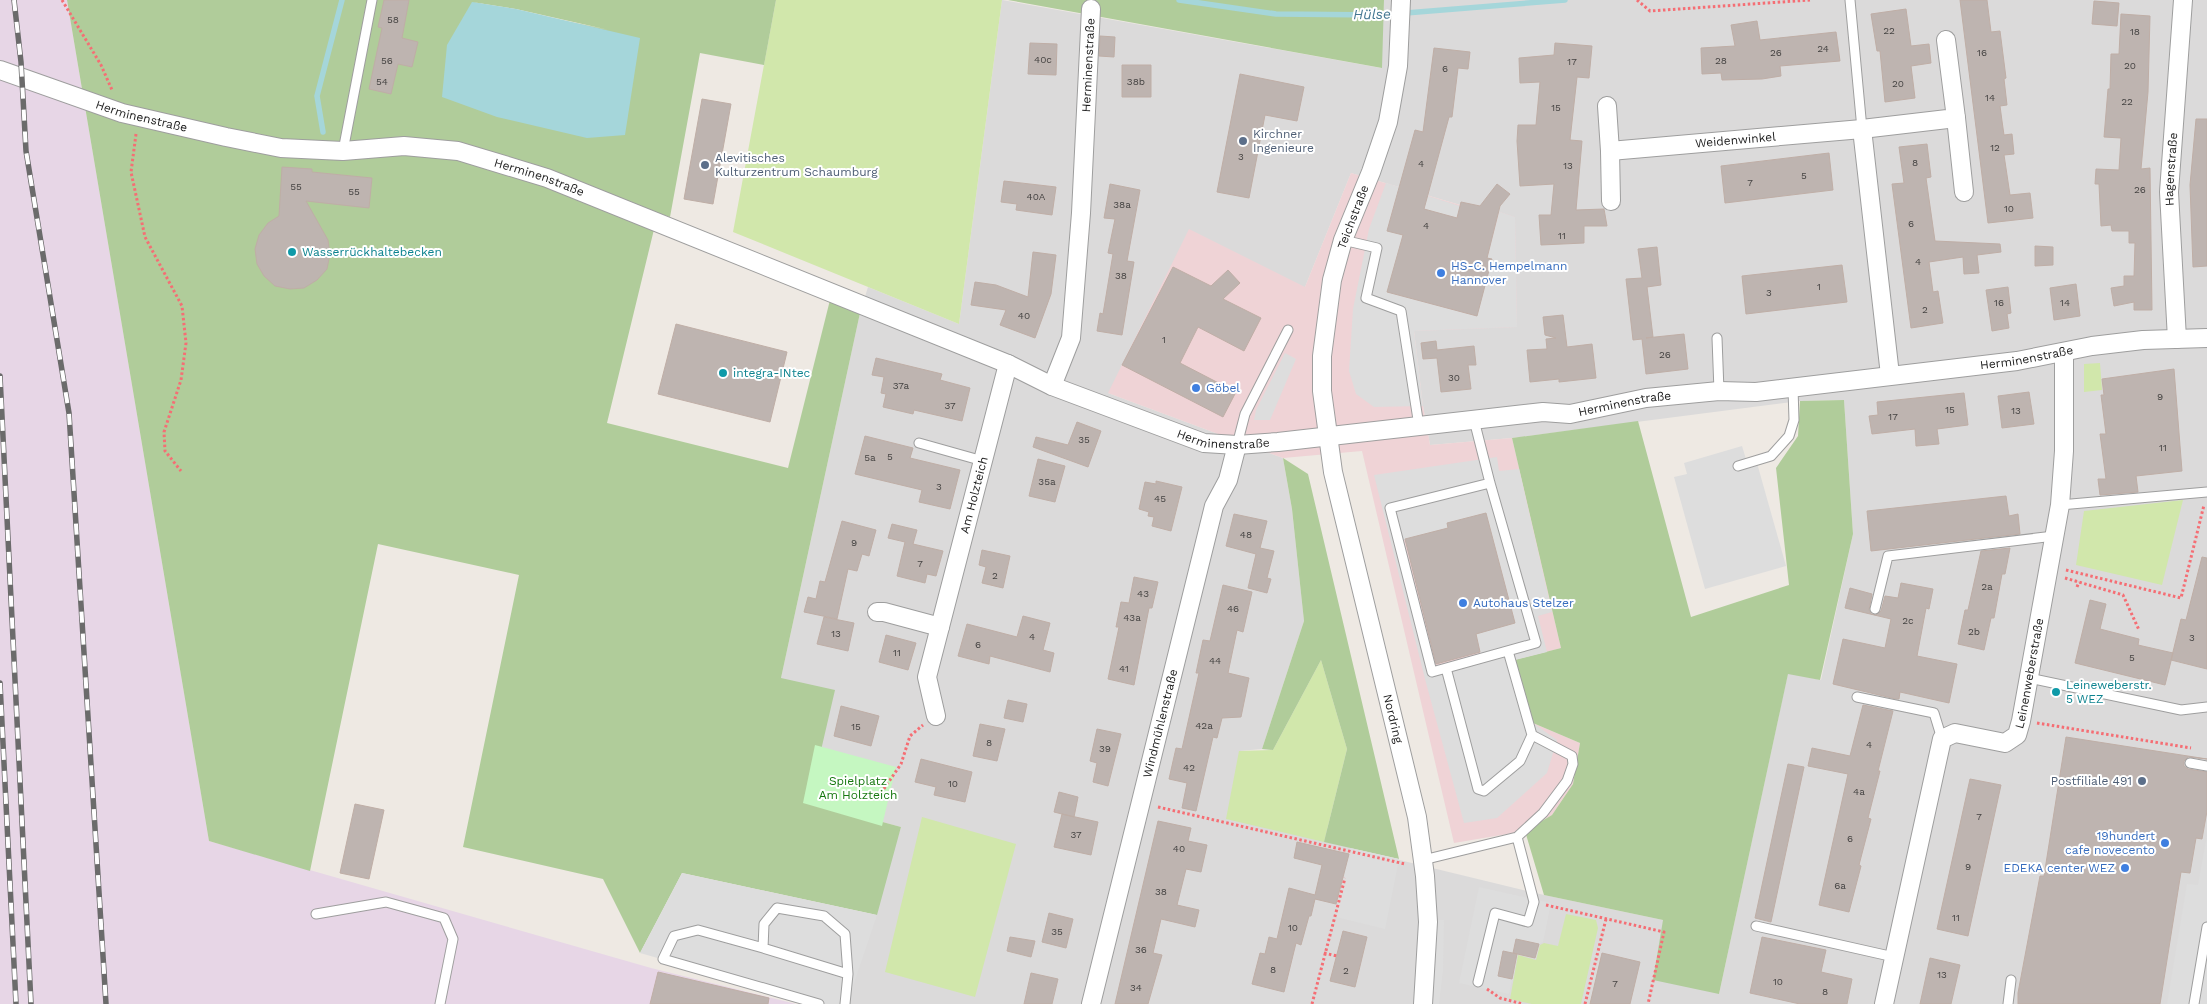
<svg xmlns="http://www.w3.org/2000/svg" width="2207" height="1004" viewBox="0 0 2207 1004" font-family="'Work Sans',sans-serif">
  <rect width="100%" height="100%" fill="#eee9e3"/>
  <path fill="#dbdada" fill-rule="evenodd" d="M1002 0 1381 68 1384 0H2207V1004H846L901 827 808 802 781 678 860 313 868 287 959 324ZM1351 173 1498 216 1414 331 1423 406 1430 445 1512 438 1800 401 1844 400 1853 534 1821 680 1788 673 1719 994 1663 920 1544 895 1350 848 1239 751 1262 749 1304 621 1292 509 1283 458 1108 393 1305 287Z"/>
  <path fill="#efd3d6" d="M1351 173 1460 205 1461 202 1485 207 1498 216 1500 212 1515 217 1517 327 1414 331 1423 406 1430 445 1512 438 1561 648 1515 660 1533 723 1580 743 1573 784 1552 815 1525 831 1454 843 1362 451 1283 458 1108 393 1189 229 1305 287Z"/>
  <path fill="#e7d6e6" d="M0 0H67L209 841 651 968 796 1004H0Z"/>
  <path fill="#d1e7ab" d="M776 0H1002L959 324 733 232Z
    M2100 363 2102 390 2084 392V364Z
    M2183 500 2162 585 2076 565 2084 511Z
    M1321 660 1347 749 1324 842 1226 819 1239 751 1273 750Z
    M922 817 1016 844 975 997 885 972Z
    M1566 914 1596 920 1598 928 1581 1004H1532L1510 999 1518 955 1536 960 1540 945 1544 943 1558 946Z"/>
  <path fill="#b0cc9a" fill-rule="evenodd" d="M67 0H776L764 65 700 53 670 217 658 213 607 423 788 468 830 300 860 313 781 678 835 690 809 802 901 827 877 915 682 873 640 953 603 879 463 847 519 575 378 544 310 871 209 841ZM472 2 516 9 609 30Z
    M1008 0H1384L1382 68Z
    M1844 400 1853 534 1820 680 1788 674 1719 994 1653 980 1663 920 1544 895 1525 831 1552 815 1573 784 1580 743 1533 723 1514 660 1561 648 1512 438 1638 421 1691 617 1789 585 1776 468 1798 436 1800 401Z
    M1283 458 1308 474 1399 859 1324 842 1347 749 1321 660 1273 750 1262 749 1304 621 1292 509Z"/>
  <path fill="#c5f7c1" d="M815 745 896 767 882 826 803 803Z"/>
  <path fill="#ddd" fill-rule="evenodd" d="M1386 183 1460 206 1457 218 1395 202 1387 231 1403 235 1388 292 1476 316 1492 259 1487 258 1498 216 1500 212 1515 217 1517 327 1414 331 1423 406 1374 407 1356 394 1349 371 1353 309 1369 229Z
    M1285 353 1296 359 1270 420H1254L1256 410Z
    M1742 446 1746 459 1755 456 1786 566 1705 589 1674 477 1687 474 1684 463Z
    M1497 457 1499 471 1519 469 1552 612 1538 616 1547 652 1515 660 1533 723 1557 740 1547 773 1497 818 1464 823 1425 679 1374 475ZM1447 523 1481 655 1435 667 1401 541 1448 528Z
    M2207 835V1004H2167L2187 884 2198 885Z
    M1350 848 1399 859 1385 929 1336 917Z
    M682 873 877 915 847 1004H819L640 953Z
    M1479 887 1551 903 1543 942 1539 944 1516 939 1513 953 1503 951 1498 976 1512 979 1509 994 1459 983Z
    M1437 920H1444L1443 970 1439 1004H1433Z"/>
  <path fill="#a5d6da" d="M472 2 516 9 640 38 625 135 587 138 497 117 442 97 447 45Z"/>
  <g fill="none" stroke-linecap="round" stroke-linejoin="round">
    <path stroke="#a5d6da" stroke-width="5.5" d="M1179 0 1276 14 1381 15 1565 0
      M323 132 317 96 342 0"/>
  </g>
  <path fill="#beb4b0" stroke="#bfaea6" d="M384 0H409L402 38 418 42 412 67 398 64 391 94 369 89 382 28 378 27Z
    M1960 0H1987L1991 32 2000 31 2006 78 2004 79 2007 105 2000 106 2002 121 2004 135 2012 134 2014 154 2004 155 2010 195 2030 193 2033 218 1988 223Z
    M2094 1 2119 3 2117 26 2092 24Z
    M1906 9 1911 46 1929 44 1931 63 1911 66 1915 98 1885 102 1880 51H1877L1871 14Z
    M2121 14 2150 16 2148 92 2141 169 2150 168 2152 310H2134V302L2114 306 2111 288 2124 286V276H2134L2135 243H2129V231H2112L2111 225 2101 226 2099 184H2095L2096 169 2119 170 2121 138 2104 137 2108 89H2110L2111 54H2119Z
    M1757 21 1760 40 1836 32 1840 61 1780 66 1781 76 1762 79 1722 80 1721 73 1702 74 1701 48 1735 46 1731 25Z
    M1100 36 1115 37 1114 57 1099 56Z
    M1030 43 1057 44 1056 75 1028 74Z
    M1555 43 1592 46 1589 78 1577 77 1570 140 1582 141 1576 210 1604 209 1607 226H1584V243L1541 245 1539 215H1551L1554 184 1520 186 1517 141 1518 125H1536L1540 82 1520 83 1519 58 1554 55Z
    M1434 48 1470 52 1468 69 1458 68 1452 117H1449L1424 209 1457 218 1461 202 1480 206 1497 184 1510 194 1500 206 1487 258 1492 259 1477 316 1387 292 1403 235 1387 231 1415 130 1423 132Z
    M1122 65H1151V97H1122Z
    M1240 74 1304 87 1297 121 1265 115 1249 198 1217 192Z
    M702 99 731 104 713 204 684 199Z
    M2196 119H2207V266L2193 267 2190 185Z
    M1927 144 1931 177 1926 178 1935 241 2000 244 2001 252 1977 255 1979 273 1964 274 1963 257 1929 262 1933 292 1938 291 1943 323 1911 328 1892 184 1904 183 1899 147Z
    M1829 153 1833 190 1725 203 1721 166Z
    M282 167 312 169V172L372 178 369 208 306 201 328 240 330 254 327 269 317 280 304 288 290 289 275 286 264 276 257 264 255 249 259 235 268 223 279 216Z
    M1004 181 1056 187 1052 215 1016 210 1017 204 1001 202Z
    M1110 184 1140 190 1127 261 1134 262 1122 335 1097 331 1100 313 1103 314 1113 254 1108 253 1115 219 1104 218Z
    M2035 246 2053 247V265L2035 266Z
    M1657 247 1661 285 1647 287 1653 337 1646 338 1684 334 1688 369 1646 374 1642 339 1633 340 1626 279 1642 278 1638 249Z
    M1033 252 1056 255 1051 294 1035 338 1000 325 1006 310 971 305 975 282 996 285 1028 297Z
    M1842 265 1847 302 1746 314 1742 276Z
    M1173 267 1211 286 1228 270 1240 283 1223 299 1261 318 1244 351 1198 327 1180 363 1236 392 1223 417 1122 365Z
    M2076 284 2080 316 2054 320 2050 288Z
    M2008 287 2011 313 2007 314 2009 328 1992 331 1986 290Z
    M1563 315 1567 347 1592 344 1596 378 1559 382V379L1530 382 1527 350 1547 349 1546 339 1556 338 1545 335 1543 317Z
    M676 324 787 352 770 422 658 394Z
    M1436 341 1437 350 1474 346 1476 365H1468L1471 389 1441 392 1437 358 1423 359 1421 343Z
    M876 358 942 374 940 380 970 388 962 421 914 410 913 414 883 407 886 394 881 393 884 377 872 375Z
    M2174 369 2182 471 2136 476 2138 492 2100 495 2098 479H2106L2100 434H2106L2101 395H2104L2102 379Z
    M2029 392 2034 424 2002 428 1998 396Z
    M1964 393 1968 425 1937 429 1939 444 1916 446 1915 429 1872 434 1869 416 1878 415 1877 402Z
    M1077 422 1101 431 1088 467 1033 447 1036 437 1068 445Z
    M865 436 913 448 910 458 960 470 950 509 919 502 922 490 855 474Z
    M1038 459 1065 466 1055 502 1029 496Z
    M1156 481 1182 487 1171 531 1152 526 1154 517 1148 516 1149 512 1139 509 1145 482 1156 484Z
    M2006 496 2009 516 2018 514 2020 534 1871 551 1867 511Z
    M1486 513 1515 623 1476 634 1480 652 1436 664 1405 539 1448 528 1447 523Z
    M1234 514 1267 521 1260 548 1274 551 1267 578 1271 579 1267 593 1248 588 1256 554 1226 546Z
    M842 521 876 530 869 556 862 554 857 571 848 569 837 619 804 612 808 597 816 599 820 581 825 582Z
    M892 524 917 530 913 544 943 551 936 576 927 574 925 583 897 576 905 542 888 538Z
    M2010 548 2005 574H2002L1994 618H1991L1984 650 1958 644 1965 610H1968L1981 551Z
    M982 550 1010 556 1003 588 982 583 986 567 979 565Z
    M2202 557 2207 558V669L2171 660 2181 619 2186 620Z
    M1134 577 1158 582 1152 608H1149L1134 685 1108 679 1119 627H1116L1121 602 1129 603Z
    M1901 583 1933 589 1929 609 1926 608 1917 656 1957 664 1949 703 1900 692 1899 699H1896L1833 684 1843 639 1885 648 1891 619 1845 608 1850 588 1872 594 1869 610 1871 614 1876 615 1881 611 1885 596 1898 598Z
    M1223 585 1252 592 1243 632 1237 630 1228 673 1249 678 1241 717 1222 718 1217 738 1213 737 1196 811 1182 808 1187 783 1169 779 1176 748 1182 749 1199 673H1196L1203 640 1210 641Z
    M2090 600 2106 604 2100 629 2139 639 2138 645 2173 653 2165 685 2075 663Z
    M1023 616 1050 623 1043 650 1054 653 1050 672 990 656 989 664 958 656 967 624 1017 637Z
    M824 617 854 623 848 651 817 644Z
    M886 635 916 643 908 670 879 662Z
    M1008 700 1027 704 1023 722 1004 718Z
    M1863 705 1893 711 1878 771H1880L1868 818 1871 819 1859 865 1861 866 1849 912 1819 905 1848 774 1808 766 1812 748 1850 756Z
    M841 706 879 716 871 746 834 736Z
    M980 724 1005 729 997 761 973 756Z
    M1097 729 1121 734 1108 786 1093 782 1097 763 1090 761Z
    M2066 737 2207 759 2188 757 2184 761V766L2188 769 2207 772V811L2202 839 2196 838 2190 873 2181 872 2160 1004H2018V993L2040 876H2044Z
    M921 759 972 772 965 802 934 795 936 787 915 782Z
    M1788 764 1804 767 1771 922 1755 918Z
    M1970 779 2001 785 1968 936 1937 929Z
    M1059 792 1078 797 1074 817 1054 812Z
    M355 804 384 810 369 879 340 873Z
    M1062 814 1098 822 1091 855 1054 847Z
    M1158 821 1191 828 1188 841 1207 845 1201 872 1186 869 1177 905 1199 910 1195 927 1161 919 1153 953 1162 955 1148 1004H1115Z
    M1297 842 1349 854 1336 904 1315 899 1311 916H1309L1301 945 1296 943 1284 992 1252 984 1260 953 1265 954 1269 937 1277 939 1289 888 1315 895 1322 865 1294 858Z
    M1049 913 1073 919 1066 948 1042 942Z
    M1343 931 1367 937 1355 987 1330 981Z
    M1010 937 1035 941 1031 957 1007 951Z
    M1762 937 1826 950 1821 972 1852 979 1847 1004H1800L1750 993Z
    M1516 939 1539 944 1535 958 1513 953Z
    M1503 951 1517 954 1512 979 1498 976Z
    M1602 953 1640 962 1630 1004H1590Z
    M1930 958 1960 965 1951 1004H1920Z
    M658 972 769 998 768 1004H650Z
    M1031 973 1058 979 1052 1004H1024Z"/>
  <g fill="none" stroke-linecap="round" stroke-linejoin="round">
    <g stroke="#9e9e9e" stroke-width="11">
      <path id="lane" d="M1850 0 1862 129
        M343 151 372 0
        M1343 240 1377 248 1366 298 1401 311 1419 426
        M1717 338 1719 391
        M1474 420 1490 483 1536 643 1432 672 1390 508 1490 483
        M919 443 983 461
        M1237 445 1245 414 1288 330
        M1738 466 1771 456 1789 436 1794 420 1793 388
        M2060 505 2207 492
        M1875 609 1888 556 2054 536
        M1446 668 1478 789 1484 791 1520 761 1532 735 1508 651
        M2029 678 2181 710 2207 707
        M1857 697 1934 713 1942 739
        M2190 763 2207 766
        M1423 860 1517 837 1543 813 1567 781 1573 764 1572 756 1532 735
        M316 914 386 902 444 918 453 939 440 1004
        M1756 926 1894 957
        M763 948 698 930 674 936 663 959 819 1004
        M1478 982 1495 913 1528 922 1534 902 1517 837
        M845 1004 848 974 845 934 824 916 777 908 764 924 763 948 848 974
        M2008 1004 2011 980
        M2194 1004 2207 927"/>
    </g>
    <g stroke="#9e9e9e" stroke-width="20">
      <g id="street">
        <path id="s1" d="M1401 0 1398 66 1388 122 1371 172 1343 240 1332 280 1322 356V391L1333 472 1417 817 1425 876 1428 922 1423 1004"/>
        <path id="s2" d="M0 70 122 113 226 137 281 148 343 151 404 146 458 151 547 178 1008 364 1052 386 1204 443 1237 445 1278 442 1543 412 1570 414 1646 398 1719 391 1756 392 2017 361 2092 346 2143 340 2207 338"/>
        <path id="s3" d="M1607 106 1610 151 1862 129 1956 118 1946 40"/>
        <path d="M1956 118 1964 192"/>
        <path d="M1862 129 1890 375"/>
        <path d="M1610 151 1611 201"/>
        <path id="s4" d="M2177 339 2169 192 2183 0"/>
        <path id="s5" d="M1052 386 1071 338 1081 213 1091 9"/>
        <path d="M877 612H884L940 627"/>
        <path id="s6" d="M936 716 927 677 1008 364"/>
        <path id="s7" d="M1091 1004 1214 506 1228 480 1237 445"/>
        <path id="s8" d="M1884 1004 1942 739 1955 733 2005 743 2017 735 2021 721 2060 505 2064 451V353"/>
      </g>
    </g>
    <path stroke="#f56e74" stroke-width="3" stroke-dasharray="2.5 2.5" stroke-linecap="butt" d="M62 0 101 65 112 90
      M1637 0 1650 11 1810 0
      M136 134 131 172 145 237 182 306 186 343 181 380 164 432 165 451 181 471
      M2066 570 2181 598 2204 505
      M2065 578 2123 595 2139 630
      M2077 587 2079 582
      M2037 723 2191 748
      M881 793 901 764 910 736 923 725
      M1158 807 1405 864
      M1546 905 1664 932 1648 1004
      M1324 953 1337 956
      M1487 989 1500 998 1523 1004
      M1312 1004 1345 878
      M1585 1004 1606 919"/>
    <use href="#lane" stroke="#fff" stroke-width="9"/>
    <use href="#street" stroke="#fff" stroke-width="18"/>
    <g stroke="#6b6b6b" stroke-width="5.5">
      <path id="rail" d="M14 0 21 62 26 151 69 413 106 1004
        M0 376 31 1004
        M0 683 16 1004"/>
    </g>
    <use href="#rail" stroke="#fff" stroke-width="4" stroke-dasharray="11" stroke-linecap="butt"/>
  </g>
  <g fill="#5c6f8a" stroke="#fff" stroke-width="2">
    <circle cx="1243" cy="141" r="5"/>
    <circle cx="705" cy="165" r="5"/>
    <circle cx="2142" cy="781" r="5"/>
  </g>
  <g fill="#0f9aa8" stroke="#fff" stroke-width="2">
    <circle cx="292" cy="252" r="5"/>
    <circle cx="723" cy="373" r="5"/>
    <circle cx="2056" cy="692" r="5"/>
  </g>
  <g fill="#3f7fe0" stroke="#fff" stroke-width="2">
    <circle cx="1441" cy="273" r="5"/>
    <circle cx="1196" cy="388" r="5"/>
    <circle cx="1463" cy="603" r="5"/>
    <circle cx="2165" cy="843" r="5"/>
    <circle cx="2125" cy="868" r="5"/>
  </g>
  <g text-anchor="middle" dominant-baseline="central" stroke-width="4" stroke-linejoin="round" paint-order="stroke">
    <g font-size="10" fill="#454342">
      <text x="393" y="19">58</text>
      <text x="1889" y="30">22</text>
      <text x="2135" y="31">18</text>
      <text x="1823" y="48">24</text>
      <text x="1776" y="52">26</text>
      <text x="1982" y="52">16</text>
      <text x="1043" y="59">40c</text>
      <text x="387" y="60">56</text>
      <text x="1721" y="60">28</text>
      <text x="1572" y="61">17</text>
      <text x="2130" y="65">20</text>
      <text x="1445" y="68">6</text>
      <text x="382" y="81">54</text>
      <text x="1136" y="81">38b</text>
      <text x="1898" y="83">20</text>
      <text x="1990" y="97">14</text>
      <text x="2127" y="101">22</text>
      <text x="1556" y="107">15</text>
      <text x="1995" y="147">12</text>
      <text x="1241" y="156">3</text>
      <text x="1915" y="162">8</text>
      <text x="1421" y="163">4</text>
      <text x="1568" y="165">13</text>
      <text x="1804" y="175">5</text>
      <text x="1750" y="182">7</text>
      <text x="296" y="186">55</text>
      <text x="2140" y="189">26</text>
      <text x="354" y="191">55</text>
      <text x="1036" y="196">40A</text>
      <text x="1122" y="204">38a</text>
      <text x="2009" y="208">10</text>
      <text x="1911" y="223">6</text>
      <text x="1426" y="225">4</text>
      <text x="1562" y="235">11</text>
      <text x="1918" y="261">4</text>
      <text x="1121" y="275">38</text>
      <text x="1819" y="286">1</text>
      <text x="1769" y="292">3</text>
      <text x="1999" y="302">16</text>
      <text x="2065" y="302">14</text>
      <text x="1925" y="309">2</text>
      <text x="1024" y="315">40</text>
      <text x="1164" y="339">1</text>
      <text x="1665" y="354">26</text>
      <text x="1454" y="377">30</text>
      <text x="901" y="385">37a</text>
      <text x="2160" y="396">9</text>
      <text x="950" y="405">37</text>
      <text x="1950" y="409">15</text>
      <text x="2016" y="410">13</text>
      <text x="1893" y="416">17</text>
      <text x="1084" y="439">35</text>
      <text x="2163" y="447">11</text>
      <text x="890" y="456">5</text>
      <text x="870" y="457">5a</text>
      <text x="1047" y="481">35a</text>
      <text x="939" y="486">3</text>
      <text x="1160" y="498">45</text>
      <text x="1246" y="534">48</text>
      <text x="854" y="542">9</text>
      <text x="920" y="563">7</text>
      <text x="995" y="575">2</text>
      <text x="1987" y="586">2a</text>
      <text x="1143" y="593">43</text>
      <text x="1233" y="608">46</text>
      <text x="1132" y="617">43a</text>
      <text x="1908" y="620">2c</text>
      <text x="1974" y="631">2b</text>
      <text x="836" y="633">13</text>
      <text x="1032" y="636">4</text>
      <text x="2192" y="637">3</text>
      <text x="978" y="644">6</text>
      <text x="897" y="652">11</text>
      <text x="2132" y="657">5</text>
      <text x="1215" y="660">44</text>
      <text x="1124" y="668">41</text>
      <text x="1204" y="725">42a</text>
      <text x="856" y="726">15</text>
      <text x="989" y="742">8</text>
      <text x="1869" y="744">4</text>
      <text x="1105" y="748">39</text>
      <text x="1189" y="767">42</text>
      <text x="953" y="783">10</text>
      <text x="1859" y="791">4a</text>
      <text x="1979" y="816">7</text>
      <text x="1076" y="834">37</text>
      <text x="1850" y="838">6</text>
      <text x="1179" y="848">40</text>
      <text x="1968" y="866">9</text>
      <text x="1840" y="885">6a</text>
      <text x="1161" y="891">38</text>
      <text x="1956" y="917">11</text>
      <text x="1293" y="927">10</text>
      <text x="1057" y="931">35</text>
      <text x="1141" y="949">36</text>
      <text x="1273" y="969">8</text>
      <text x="1346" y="970">2</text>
      <text x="1942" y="974">13</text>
      <text x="1778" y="981">10</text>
      <text x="1615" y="983">7</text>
      <text x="1136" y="987">34</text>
      <text x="1825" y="991">8</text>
    </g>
    <g font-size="12" fill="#1d1d1d" stroke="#fff">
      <text stroke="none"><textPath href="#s5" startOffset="325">Herminenstraße</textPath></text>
      <text stroke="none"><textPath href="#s2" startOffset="149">Herminenstraße</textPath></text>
      <text stroke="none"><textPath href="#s3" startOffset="171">Weidenwinkel</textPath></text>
      <text stroke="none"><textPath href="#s4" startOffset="170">Hagenstraße</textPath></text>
      <text stroke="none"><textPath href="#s2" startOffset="555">Herminenstraße</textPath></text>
      <text transform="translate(1353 217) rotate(-69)">Teichstraße</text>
      <text stroke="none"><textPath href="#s2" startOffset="2100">Herminenstraße</textPath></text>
      <text stroke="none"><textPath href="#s2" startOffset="1695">Herminenstraße</textPath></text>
      <text stroke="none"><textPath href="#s2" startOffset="1290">Herminenstraße</textPath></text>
      <text stroke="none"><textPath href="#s6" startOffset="228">Am Holzteich</textPath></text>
      <text stroke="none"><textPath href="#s8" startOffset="414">Leinenweberstraße</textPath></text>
      <text stroke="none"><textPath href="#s1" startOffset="738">Nordring</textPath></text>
      <text stroke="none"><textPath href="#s7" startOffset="289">Windmühlenstraße</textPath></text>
    </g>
    <g font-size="12" fill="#4e5e75" stroke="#fff" text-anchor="start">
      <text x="1253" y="134">Kirchner<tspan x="1253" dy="14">Ingenieure</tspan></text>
      <text x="715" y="158">Alevitisches<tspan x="715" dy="14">Kulturzentrum Schaumburg</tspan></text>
      <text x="2132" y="781" text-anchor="end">Postfiliale 491</text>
    </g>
    <g font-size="12" fill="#0d838f" stroke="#fff" text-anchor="start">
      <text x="302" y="252">Wasserrückhaltebecken</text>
      <text x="733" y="373">integra-INtec</text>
      <text x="2066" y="685">Leineweberstr.<tspan x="2066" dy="14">5 WEZ</tspan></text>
    </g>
    <g font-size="12" fill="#366cbe" stroke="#fff" text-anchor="start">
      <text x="1451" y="266">HS-C. Hempelmann<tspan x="1451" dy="14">Hannover</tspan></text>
      <text x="1206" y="388">Göbel</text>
      <text x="1473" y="603">Autohaus Stelzer</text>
      <text x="2155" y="836" text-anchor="end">19hundert<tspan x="2155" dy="14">cafe novecento</tspan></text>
      <text x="2115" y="868" text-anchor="end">EDEKA center WEZ</text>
    </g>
    <g font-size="12" fill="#16770f" stroke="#fff">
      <text x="858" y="781">Spielplatz<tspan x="858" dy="14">Am Holzteich</tspan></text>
    </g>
    <g font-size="14" font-style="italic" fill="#447792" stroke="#fff">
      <text transform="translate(1372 14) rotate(-1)">Hülse</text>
    </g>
  </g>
</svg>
